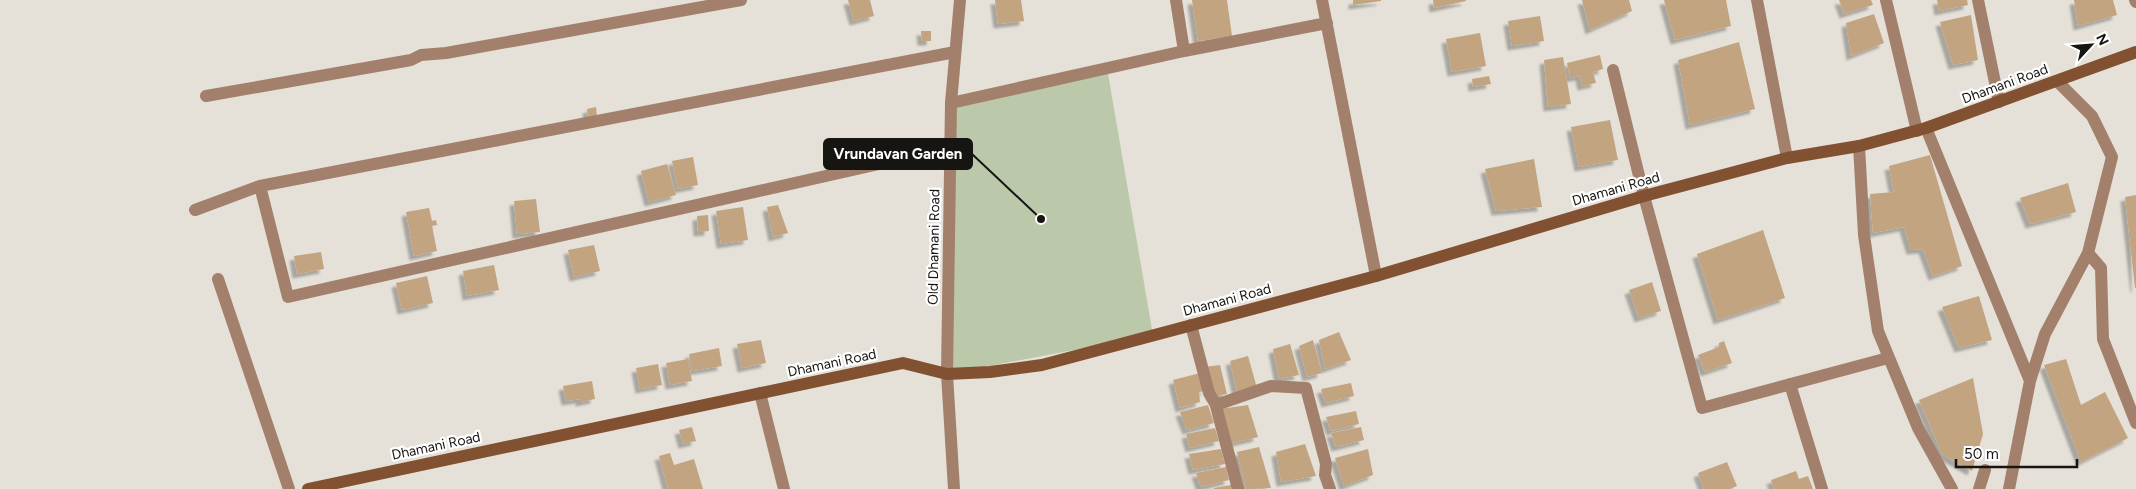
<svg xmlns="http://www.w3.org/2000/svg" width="2136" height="489" viewBox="0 0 2136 489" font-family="Figtree,sans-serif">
  <defs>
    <filter id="shadow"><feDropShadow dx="-4.5" dy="4.5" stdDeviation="1" flood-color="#0004"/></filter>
  </defs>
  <rect width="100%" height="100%" fill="#e5e1d8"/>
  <path fill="#bcc8aa" d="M1107 68 1153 335 947 374 951 103Z"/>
  <path fill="#c2a481" filter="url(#shadow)" d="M848 0H870L874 16 854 21Z
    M995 0H1021L1024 21 998 24Z
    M1192 0H1227L1232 36 1198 41Z
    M1353 0H1381V1L1353 5Z
    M1433 0H1466V1L1434 8Z
    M1582 0H1629L1632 11 1590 30Z
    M1664 0H1726L1731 26 1675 40Z
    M1839 0H1871L1873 5 1844 14Z
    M1937 0H1967L1968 5 1939 11Z
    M2074 0H2113L2117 15 2078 26Z
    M1874 14 1884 43 1851 56 1846 23Z
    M1971 15 1978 60 1953 65 1940 22Z
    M1540 16 1544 41 1512 46 1508 21Z
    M921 31H931V41H922Z
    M1480 33 1486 66 1452 72 1446 39Z
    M1739 42 1755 109 1690 125 1678 60Z
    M1600 55 1603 69 1593 72 1596 83 1582 86 1580 76 1570 78 1567 63Z
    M1563 57 1571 104 1548 107 1544 60Z
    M1489 76 1491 84 1473 87 1472 79Z
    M596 107 597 116 588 117 587 109Z
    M1610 120 1618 160 1579 167 1571 127Z
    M1930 155 1962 266 1933 276 1923 249 1911 250 1904 227 1873 233 1870 194 1894 192 1889 166Z
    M693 157 698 185 678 189 672 161Z
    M1534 159 1542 207 1496 211 1485 169Z
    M667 164 676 195 649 202 641 171Z
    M2068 183 2076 212 2030 224 2020 198Z
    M2136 195V288H2135L2125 197Z
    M536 199 540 232 517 234 514 201Z
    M778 205 788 233 773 237 767 207Z
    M743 207 748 240 721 244 716 211Z
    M429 208 432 221 436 220 437 225 432 226 437 251 414 256 406 212Z
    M708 215 709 231 698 232 697 216Z
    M1763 230 1785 298 1718 320 1697 254Z
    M594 245 600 271 574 277 568 250Z
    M321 252 324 269 297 274 294 256Z
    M494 265 499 290 467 296 463 271Z
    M427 276 433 303 402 310 396 283Z
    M1652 282 1661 311 1639 318 1629 290Z
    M1979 296 1992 340 1959 348 1942 307Z
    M1339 332 1351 360 1325 369 1319 340Z
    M761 340 766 363 742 368 737 344Z
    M1313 340 1322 373 1307 377 1299 346Z
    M1724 341 1732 363 1705 372 1698 355 1719 347V343Z
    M1290 344 1299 375 1279 379 1273 349Z
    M719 348 722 366 692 371 689 354Z
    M1248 356 1257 388 1237 393 1230 361Z
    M688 359 692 381 670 385 666 363Z
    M2066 359 2081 405 2105 392 2128 438 2081 462 2044 365Z
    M658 364 662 385 640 389 636 368Z
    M1220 365 1227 394 1212 397 1204 367Z
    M1200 373 1205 391 1199 392 1200 402 1180 408 1173 380Z
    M1973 378 1983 434 1972 471 1942 454 1919 400Z
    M592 381 595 399 580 402V399L566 401 563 386Z
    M1351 383 1354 396 1326 403 1321 389Z
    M1208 405 1214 423 1187 430 1180 412Z
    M1248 405 1258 437 1228 444 1220 409Z
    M1356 411 1359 424 1331 431 1326 417Z
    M692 427 696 441 683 444 679 430Z
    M1361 427 1364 440 1336 447 1331 433Z
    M1215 428 1219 441 1190 448 1186 434Z
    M1305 444 1316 476 1281 482 1276 452Z
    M1259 447 1271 488 1246 489 1237 452Z
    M1221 449 1225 464 1193 470 1189 454Z
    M1368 449 1373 475 1344 486 1335 458Z
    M670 453 674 465 694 459 703 489H668L659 456Z
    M1727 462 1737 486 1730 489H1704L1698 473Z
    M1226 467 1229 480 1201 487 1196 473Z
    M1796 471 1799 479 1808 476 1813 489H1774L1771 480Z
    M1231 485 1232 489H1214V488Z"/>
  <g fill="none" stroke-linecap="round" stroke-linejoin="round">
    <path stroke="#a3806b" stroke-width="12" d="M1176 0 1184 51
      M1322 0 1376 276
      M1757 0 1787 158
      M1886 0 1917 131
      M1978 0 1999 102
      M2135 0 2136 2
      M1613 70 1644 196 1702 408 1888 358
      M206 96 411 60 421 55 446 53 741 0
      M951 103 1184 51 1327 23
      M1926 128 2030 381
      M1859 146 1864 235 1878 331 1918 428 1952 489
      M950 148 288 297 260 186 955 52
      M195 210 260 186
      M2088 253 2101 268 2103 339 2136 423
      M218 279 289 489
      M1191 325 1209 393 1216 405 1271 386 1306 388 1326 464 1325 475 1330 489
      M1790 384 1822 489
      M760 393 784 489
      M1216 406 1238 489
      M954 489 947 374 951 103 960 0
      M1979 489 1985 470
      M2009 489 2030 381 2045 334 2088 253 2112 157 2092 116 2057 81"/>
    <path stroke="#825131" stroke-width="12" d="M308 489 903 363 947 374 990 372 1042 365 1376 276 1644 196 1787 158 1859 146 1926 128 2136 52"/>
  </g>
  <g text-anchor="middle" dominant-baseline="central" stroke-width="4.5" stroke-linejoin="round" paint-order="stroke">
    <g font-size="14" fill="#161512" stroke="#fff">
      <text transform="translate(2005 84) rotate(-20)">Dhamani Road</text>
      <text transform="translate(1616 189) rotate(-16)">Dhamani Road</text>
      <text transform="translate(934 247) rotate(-89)">Old Dhamani Road</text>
      <text transform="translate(1227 300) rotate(-15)">Dhamani Road</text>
      <text transform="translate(832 363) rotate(-12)">Dhamani Road</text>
      <text transform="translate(436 446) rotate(-12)">Dhamani Road</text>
    </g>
  </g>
  <path fill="none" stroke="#161512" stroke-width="2" d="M1041 219L972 154"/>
  <circle fill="#161512" stroke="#fff" stroke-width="2" cx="1041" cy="219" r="5"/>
  <rect fill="#161512" stroke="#161512" stroke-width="2" x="824" y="139" width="148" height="30" rx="5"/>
  <g font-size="15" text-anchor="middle" font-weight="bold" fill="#fff">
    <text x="898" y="159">Vrundavan Garden</text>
  </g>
  <g transform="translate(2091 45) rotate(64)" stroke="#ffffff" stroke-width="4" paint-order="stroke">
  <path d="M0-4L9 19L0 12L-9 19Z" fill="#161512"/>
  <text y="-8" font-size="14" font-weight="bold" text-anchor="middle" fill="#161512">N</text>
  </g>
  <path d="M1956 459v8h121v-8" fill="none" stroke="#161512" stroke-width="2.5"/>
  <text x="1964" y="459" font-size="15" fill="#161512" stroke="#ffffff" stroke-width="4" paint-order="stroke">50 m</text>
</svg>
